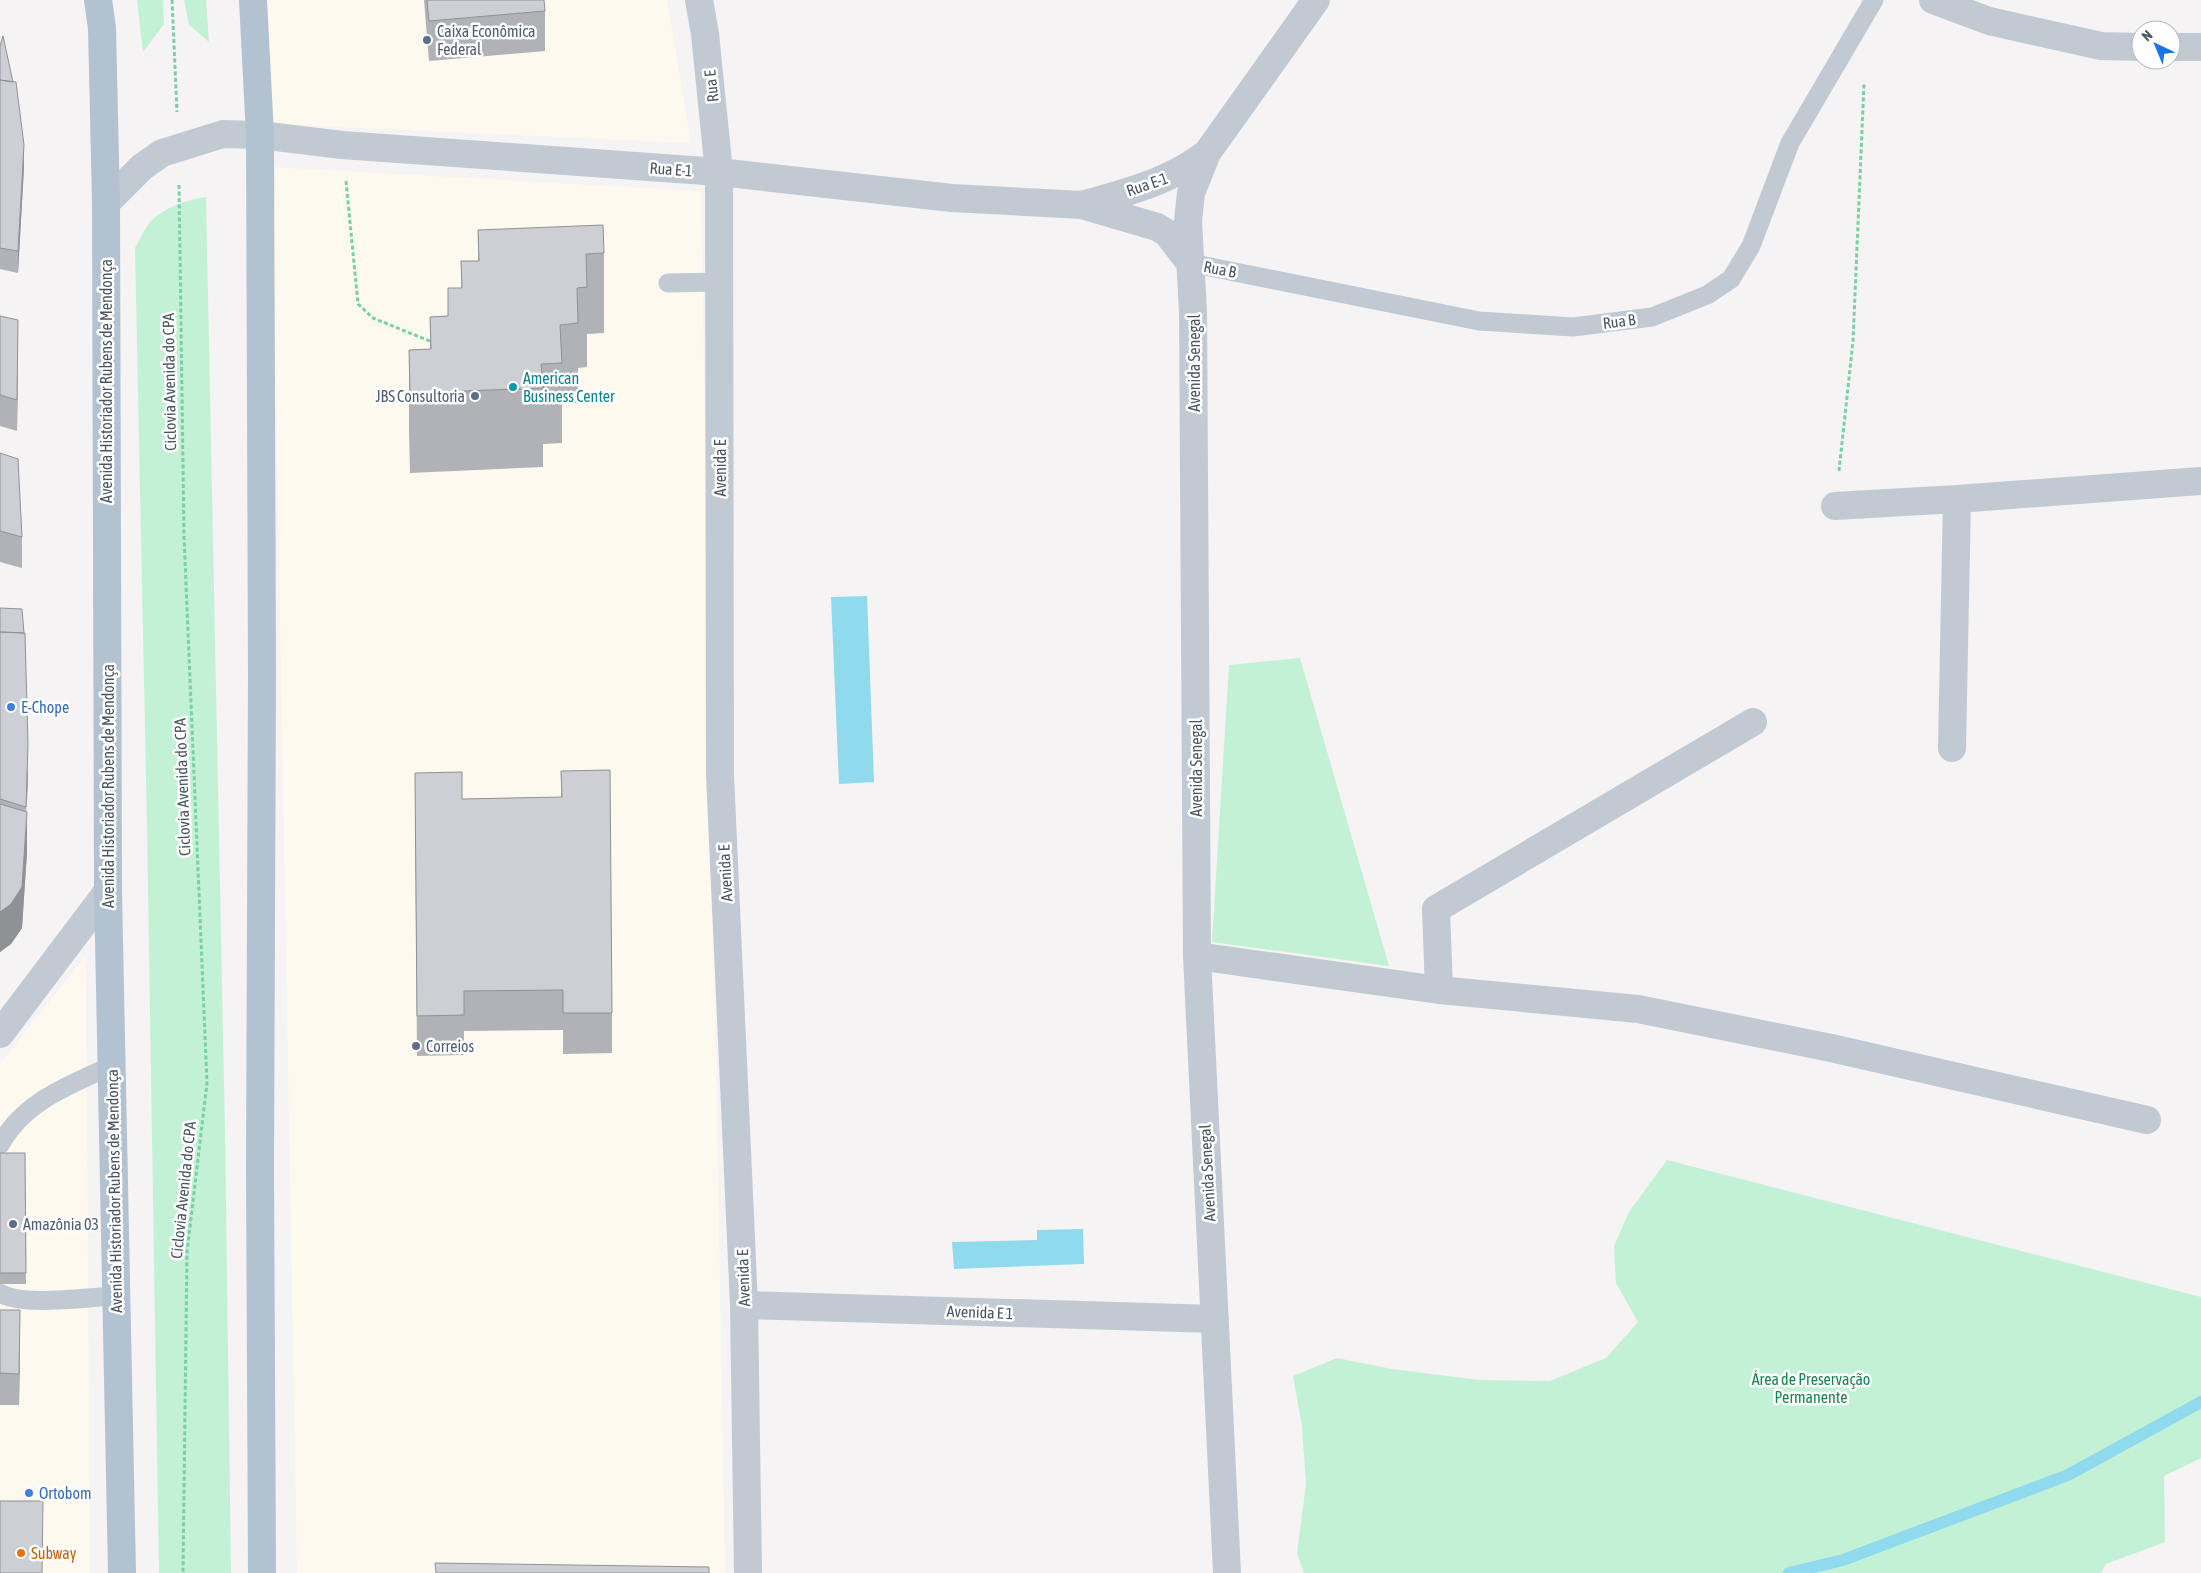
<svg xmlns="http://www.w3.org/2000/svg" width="2201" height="1573" viewBox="0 0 2201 1573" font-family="'Asap Condensed',sans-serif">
  <rect width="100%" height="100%" fill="#f5f3f3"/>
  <path fill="#fdf9ef" d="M258 0H667L691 143 270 124Z
    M272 167 701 191 725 1573H297Z
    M86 955 90 1573H0V1064Z"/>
  <path fill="#c3f1d5" d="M137 0H163L164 24 143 52Z
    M184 0H206L209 42 189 25Z
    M206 197 225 1131 231 1573H159L147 826 135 248C140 240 145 228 151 221 165 207 187 200 206 197Z
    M1300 658 1389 966 1212 942 1229 665Z
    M1667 1160 2201 1297V1458L2164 1476 2165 1542 2106 1564 2101 1573H1304L1297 1553 1306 1484 1302 1426 1293 1376 1337 1358 1392 1369 1479 1380 1550 1381 1606 1358 1638 1322 1616 1283 1614 1246 1629 1212Z"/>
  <path fill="#90daee" d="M867 596 874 782 839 784 831 597Z
    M1083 1229 1084 1264 954 1269 952 1242 1037 1240V1230Z"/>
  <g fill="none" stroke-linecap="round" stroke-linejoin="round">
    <path stroke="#90daee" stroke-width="12" d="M1789 1573 1843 1560 2068 1475 2201 1402"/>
    <path stroke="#7ad0a6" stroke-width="3" stroke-dasharray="4 2.5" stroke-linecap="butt" d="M172 0 177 112
      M346 181 358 304 373 318 432 342
      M179 185 184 536 207 1083 187 1252 183 1573
      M1839 471 1853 341 1864 83"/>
    <path stroke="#c1cad2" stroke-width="19" d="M1190 263 1479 321 1573 327 1652 317 1707 295 1731 279 1751 246 1790 143 1874 0
      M668 283 720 282
      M0 1145C23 1102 69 1085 111 1066
      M0 1293C23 1307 87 1297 116 1296"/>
    <path stroke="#c1cad2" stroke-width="28" d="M699 0 705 34 719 172 720 775 744 1305 748 1573
      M1933 0 1989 21 2101 46 2141 47
      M2171 47H2201
      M106 203 142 167 162 153 223 134 260 135 342 145 719 172 952 198 1082 205 1157 227 1167 233 1190 263
      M1082 205C1127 192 1170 182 1207 153
      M1835 506 1957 499
      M1952 748 1957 499 2201 481
      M1197 956 1439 990 1638 1009 1831 1048 2147 1120
      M1439 990 1436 909 1753 722
      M0 1034 108 891
      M744 1305 1215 1319
      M1227 1573 1197 956 1193 312 1188 221 1191 193 1207 153 1316 0"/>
    <path stroke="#b3c2d1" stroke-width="28" d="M98 0 102 28 106 203 108 891 122 1573
      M253 0 260 135 262 674 260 1169 262 1573"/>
  </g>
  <path fill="#b0b2b7" d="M424 0H544L545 11V51L429 61Z
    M0 46 24 167 18 273 0 269Z
    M478 230 604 253V333L587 334V367L578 368V403L562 404V443L543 444V467L410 473 409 430V350L430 349V317L448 316V288H461V261H478Z
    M0 316 18 352 17 431 0 426Z
    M0 453 22 537V568L0 562Z
    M0 608 28 777 26 811 27 852 22 928 11 944 0 952Z
    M561 771 612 1013V1053L563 1054V1030L464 1031V1055L417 1056 415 813 462 799 561 797Z
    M0 1153H25L26 1284H0Z
    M0 1310 20 1341 19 1405H0Z"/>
  <path fill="#909195" d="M24 145V167L18 273V251Z
    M18 320V352L17 431V400Z
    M28 745V777L26 826 27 812V852L22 928 11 944 0 952V912L26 831Z
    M20 1310V1341L19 1405V1374Z"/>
  <path fill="#cdcfd5" stroke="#909195" d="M427 0H544L545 11 429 21Z
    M3 36 13 82 0 80V46Z
    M0 80 16 82 24 145 18 251 0 248Z
    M603 225 604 253 586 254 587 287 577 288 578 323 560 325 562 363 541 364 543 388 410 393 409 350 431 349 430 317 448 316V288H462L461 261H479L478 230Z
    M0 316 18 320 17 400 0 395Z
    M0 453 18 459 22 537 0 531Z
    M0 608 22 609 24 633 0 632Z
    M0 632 25 633 28 745 26 807 0 799Z
    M610 770 612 1013H563V990L464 991V1015L417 1016 415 773 462 772V799L562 797 561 771Z
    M0 804 27 812 22 887 11 904 0 912Z
    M0 1153H25L26 1273H0Z
    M0 1310H20L19 1374 0 1373Z
    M0 1501H43L42 1573H0Z
    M435 1563 709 1567V1573H436Z"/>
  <g fill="#5c6f8a" stroke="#fff" stroke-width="2">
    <circle cx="427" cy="40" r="5"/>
    <circle cx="475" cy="396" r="5"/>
    <circle cx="416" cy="1046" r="5"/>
    <circle cx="13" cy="1224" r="5"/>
  </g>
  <circle fill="#0f9aa8" stroke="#fff" stroke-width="2" cx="513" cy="387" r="5"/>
  <g fill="#3f7fe0" stroke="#fff" stroke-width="2">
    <circle cx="11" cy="707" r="5"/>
    <circle cx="29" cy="1493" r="5"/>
  </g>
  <circle fill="#e8710a" stroke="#fff" stroke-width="2" cx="21" cy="1553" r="5"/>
  <g text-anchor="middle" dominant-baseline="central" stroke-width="5" stroke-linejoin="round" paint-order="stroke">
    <g font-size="16" fill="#4e5e75" stroke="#fff" text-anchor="start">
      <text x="437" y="31">Caixa Econômica<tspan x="437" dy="18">Federal</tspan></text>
      <text x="465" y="396" text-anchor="end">JBS Consultoria</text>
      <text x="426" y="1046">Correios</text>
      <text x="23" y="1224">Amazônia 03</text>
    </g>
    <g font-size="16" fill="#4a5661" stroke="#fff">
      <text transform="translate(711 86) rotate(-96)">Rua E</text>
      <text transform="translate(671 169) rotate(4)">Rua E-1</text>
      <text transform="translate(1147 184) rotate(-19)">Rua E-1</text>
      <text transform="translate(1220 269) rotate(11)">Rua B</text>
      <text transform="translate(1619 321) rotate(-7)">Rua B</text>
      <text transform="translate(1194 363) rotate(-90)">Avenida Senegal</text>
      <text transform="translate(106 381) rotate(-90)">Avenida Historiador Rubens de Mendonça</text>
      <text transform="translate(169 382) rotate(-91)">Ciclovia Avenida do CPA</text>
      <text transform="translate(720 468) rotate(-90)">Avenida E</text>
      <text transform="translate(1196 768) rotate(-90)">Avenida Senegal</text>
      <text transform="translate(108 786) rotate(-90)">Avenida Historiador Rubens de Mendonça</text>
      <text transform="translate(182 787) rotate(-92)">Ciclovia Avenida do CPA</text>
      <text transform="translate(725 873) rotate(-93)">Avenida E</text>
      <text transform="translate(1207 1173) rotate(-93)">Avenida Senegal</text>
      <text transform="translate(183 1190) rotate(-84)">Ciclovia Avenida do CPA</text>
      <text transform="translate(114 1191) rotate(-91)">Avenida Historiador Rubens de Mendonça</text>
      <text transform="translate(743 1278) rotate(-92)">Avenida E</text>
      <text transform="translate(980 1312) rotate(2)">Avenida E 1</text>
    </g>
    <g font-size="16" fill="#0d838f" stroke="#fff" text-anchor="start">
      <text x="523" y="378">American<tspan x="523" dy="18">Business Center</tspan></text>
    </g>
    <g font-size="16" fill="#366cbe" stroke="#fff" text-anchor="start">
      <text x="21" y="707">E-Chope</text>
      <text x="39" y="1493">Ortobom</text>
    </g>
    <g font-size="16" fill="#17864f" stroke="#fff">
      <text x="1811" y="1379">Área de Preservação<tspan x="1811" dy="18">Permanente</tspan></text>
    </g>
    <g font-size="16" fill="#c56008" stroke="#fff" text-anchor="start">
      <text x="31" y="1553">Subway</text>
    </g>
  </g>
  <g transform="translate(2156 45) rotate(316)"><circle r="24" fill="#ffffff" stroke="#b7bbc0"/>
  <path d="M0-4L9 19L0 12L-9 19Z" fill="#1a73e8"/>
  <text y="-8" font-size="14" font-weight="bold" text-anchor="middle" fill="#4a5661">N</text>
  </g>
</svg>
